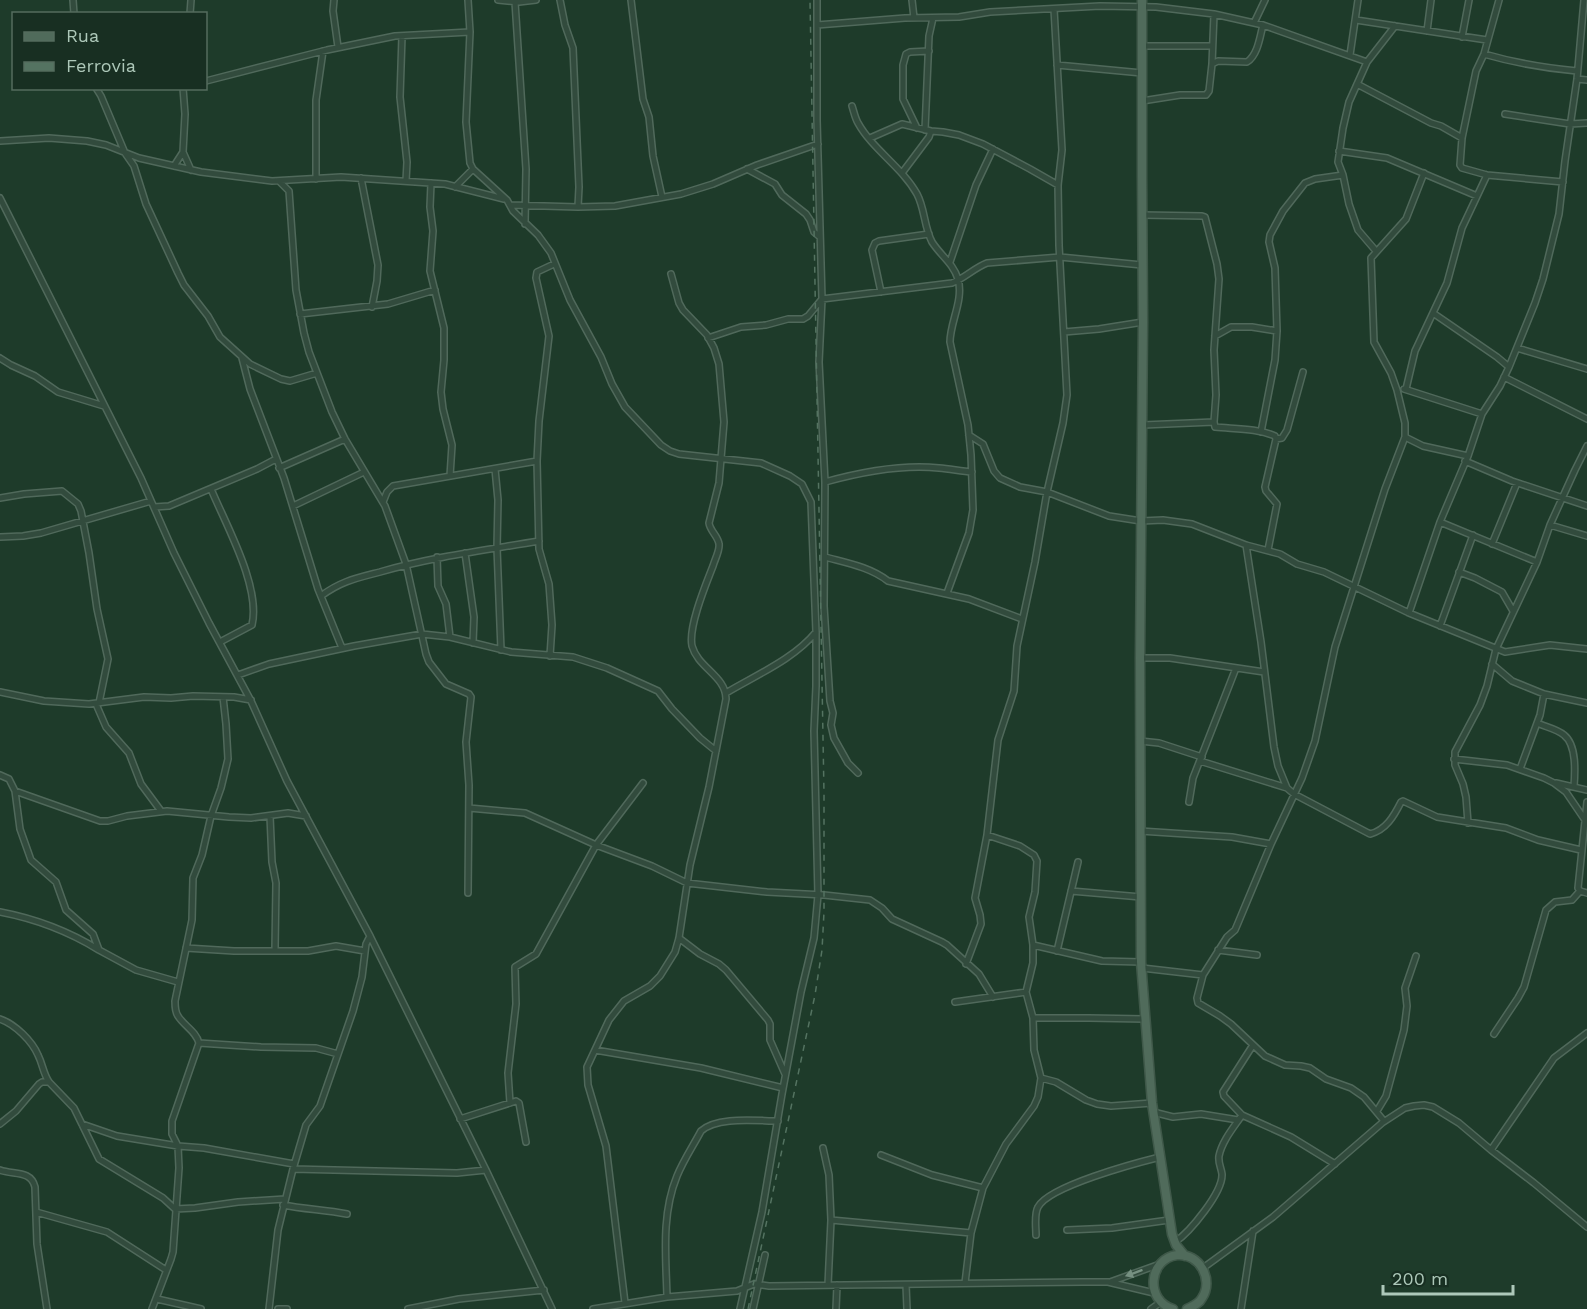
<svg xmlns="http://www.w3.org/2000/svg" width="1587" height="1309" viewBox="0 0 1587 1309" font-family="'Work Sans',sans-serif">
  <rect width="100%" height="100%" fill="#1e3b2a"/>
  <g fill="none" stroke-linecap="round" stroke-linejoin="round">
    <g stroke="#50695b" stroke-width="8">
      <path id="street" d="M73 0 74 14
        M334 0 333 11 338 47
        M468 0 470 32 466 122 470 163 473 169 507 200 513 211 538 235 551 253 570 300 601 357 612 384 625 407 661 445 670 451 679 454 761 463 790 476 802 484 811 502 816 632V686L814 731 818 895 814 938 801 992 782 1094 762 1212 740 1309
        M498 0 519 2 536 0
        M560 0 565 25 573 48 579 187 578 207
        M631 0 643 99 649 117 653 156 662 197
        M817 0V120L822 299 819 362 825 482 824 606 830 701 833 713 831 725 834 738 848 763 858 773
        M912 0 914 18
        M1499 0 1484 54 1476 71 1462 138 1460 165 1462 168 1487 175 1563 182
        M515 2 526 169 525 224
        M190 14 191 0
        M1356 20 1487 40
        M1254 23 1265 0
        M817 25 905 18 959 17 990 12 1100 6 1156 7 1214 14 1263 25 1367 62
        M1427 31 1431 0
        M402 36 400 97 407 162 406 181
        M1462 37 1469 0
        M1142 46H1212
        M1484 54C1515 63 1545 68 1577 71
        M1350 55 1358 0
        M1212 64 1214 14
        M1057 65 1142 73
        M1577 79 1587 80
        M206 81 327 50 395 36 470 32
        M1357 84 1431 123 1441 126 1462 138
        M96 88 101 96 125 153 134 166 146 204 178 273 184 285 208 316 220 337 250 364 281 379 290 381 317 373
        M183 88 185 114 183 152 191 170
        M1142 101 1180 95H1206L1209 91 1212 64 1218 61 1247 62C1258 55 1260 36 1263 25
        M852 106C854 112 855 118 858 123 873 150 902 167 917 194 925 209 924 227 932 242 941 256 953 263 958 279 964 300 950 322 950 342L968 425 971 455 973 510 969 533 947 593
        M1505 114 1570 124 1587 123
        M917 128 903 99V65L906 54 910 52 929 51
        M925 130 929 36 933 18
        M870 138 902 124 931 131 943 132 959 135 983 144 1030 169 1058 185
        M0 141 49 138 87 141 106 145 139 158 201 172 272 181 341 177 445 184 504 199
        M1339 151 1387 158 1477 196
        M174 166 183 152
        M747 169 775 184 782 195 806 214 810 220 814 232 820 237
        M902 173 929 137 931 131
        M361 178 378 265 377 281 372 307
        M316 179V100L323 51
        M279 181 289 191 296 290 304 333 309 352 332 412 345 439 385 506 406 564 426 654 429 662 446 684 469 694 471 697 466 742 469 785 468 893
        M431 183 430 207 433 231 430 271 444 328V360L441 392 443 409 452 445 450 476
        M455 187 473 169
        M0 198 141 478 174 553 209 623 251 701 287 781 370 936 486 1170 552 1309
        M510 205 578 207 615 206 681 194 713 184 757 165 818 144
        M1142 215 1202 216 1205 217 1217 264 1219 279 1214 350 1216 395 1214 422 1143 425
        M1376 251 1358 230 1349 204 1343 175 1338 162 1343 128 1349 102 1367 62 1395 26
        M950 262 976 185 993 149
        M881 292 872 250 875 243 879 241 929 234
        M1433 313 1497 357 1509 367
        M300 314 388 304 435 290
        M1064 332 1099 329 1143 322
        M1215 336 1231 327H1252L1277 331
        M708 338 741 327 766 325 788 319H803L808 316 822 299 952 283C965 278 974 268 987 263L1060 257 1142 265
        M1517 348 1587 369
        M0 358 11 365 35 376 58 392 104 406
        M242 358 250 389 284 478 318 589 342 648
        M1504 377 1587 419
        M1404 389 1482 414
        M1406 389 1415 351 1447 283 1462 228 1487 175
        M1214 422 1215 427C1235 429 1257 428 1275 436L1276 439 1265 487 1266 491 1277 504 1268 550
        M1261 432 1275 360 1277 331 1275 268 1269 242 1270 235 1283 211 1305 183 1315 179 1343 175
        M969 435 983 444 994 471 1000 478 1020 487 1047 492 1109 516 1141 521 1163 520 1192 524 1246 545 1280 554 1297 564 1324 572 1409 613 1505 652 1550 645 1587 649
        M1405 437 1423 446 1468 456
        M1276 439 1282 438 1287 430 1303 372
        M1465 461 1512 481 1587 506
        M279 468 345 439
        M495 469 498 500 497 548 501 650
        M825 482C861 472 901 464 939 468 950 469 961 471 972 472
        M211 489C226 525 261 587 252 625L220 642
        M0 498 24 494 62 491 78 504 81 511 89 553 97 609 108 659 99 703
        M383 502 387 492 393 486 537 461
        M293 506 364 472
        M154 507 169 506 257 469 276 459
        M1440 522 1537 562
        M1550 525 1587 536
        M0 537 23 536 41 533 151 501
        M1492 544 1517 483
        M1246 545 1261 642 1274 747 1278 766 1287 788 1294 794 1370 834C1386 830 1394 816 1401 802L1403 801 1437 817 1506 828 1538 840 1581 850
        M465 553 474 617 473 643
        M437 557 438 586 446 604 450 637
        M825 557C847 563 870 567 888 581L969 599 1022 619
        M1459 572 1475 578 1502 592 1513 611
        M321 596C341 581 357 578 380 572 432 557 486 550 539 541
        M1409 613 1440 522 1468 456 1482 414 1500 386 1509 367 1535 303 1543 279 1559 214 1565 161 1577 79 1584 0
        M1440 626 1473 535
        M550 656 552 625 549 584 539 549 537 461 539 421 549 336 536 278 537 272 554 264
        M1140 658H1170L1264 672
        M1492 664 1512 681 1544 694 1587 703
        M238 675 269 664 354 646 422 634 450 637 511 652 573 657 607 668 658 691 672 709 700 738 716 751
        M0 692 44 701 89 704 144 697 171 698 193 696 234 697 251 700
        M726 693C756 675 794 659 816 632
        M96 704 106 727 129 753 141 784 161 811
        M1537 723C1546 727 1557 729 1564 735 1577 745 1575 773 1574 787
        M1140 741 1159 743 1202 757
        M1454 759 1507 765 1544 778 1554 783 1566 792 1585 820
        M1200 761 1287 788
        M1520 769 1540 715 1544 694
        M0 775 9 779 15 791 20 829 31 860 56 882 66 910 93 934 99 950 136 970 178 982
        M1556 783 1587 790
        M15 791 100 821H108L127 816 167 811 229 817 251 818 288 813 306 816
        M1189 802 1193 778 1236 668
        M1587 802 1578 888 1580 891 1587 893
        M469 808 525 813 596 845 652 866 687 883 767 892 824 895 870 900 882 908 892 919 942 942 947 945 979 974 993 997
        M270 816 272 862 276 883 275 950
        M1468 823 1466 797 1463 784 1455 765V752L1480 705 1487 686 1496 649 1537 562 1550 525 1575 470 1587 446
        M1140 831 1232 837 1271 844
        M1071 891 1141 897
        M0 912C37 919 68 931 99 950
        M679 938 700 954 719 964 726 970 768 1020 770 1024V1040L785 1074
        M1033 945 1102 961 1141 962
        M186 948 234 951H308L336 946 365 951
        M1218 950 1257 955
        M1057 951 1078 862
        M966 964 981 924 980 915 975 898 987 835 998 740 1014 691 1017 646 1035 562 1047 492 1063 423 1067 395 1059 245 1058 185 1062 150 1054 9
        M1142 968 1203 975 1227 937 1235 930 1238 923 1271 844 1302 778 1315 741 1335 647 1385 489 1405 437V423L1397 390 1391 373 1374 342 1371 258 1406 219 1424 173
        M1203 975 1197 998 1198 1003 1220 1016 1231 1024 1265 1056 1285 1065 1301 1066 1310 1068 1326 1079 1351 1088 1364 1097 1384 1121
        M955 1002 1026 992
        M1033 1018H1089L1144 1019
        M0 1019C15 1024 32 1041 38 1055 43 1065 43 1073 49 1082
        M1494 1034 1518 998 1524 987 1546 910 1555 902 1572 900 1580 891
        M199 1043 261 1047 316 1048 338 1054
        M595 1050 701 1068 783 1088
        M1041 1078 1056 1082 1086 1100 1097 1104 1111 1106 1152 1103
        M1377 1111 1386 1096 1404 1030 1407 1006 1405 988 1416 956
        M1153 1112 1173 1117 1201 1114 1238 1120
        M1242 1115 1291 1137 1335 1164
        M460 1119 510 1103
        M0 1124 16 1111 39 1084 42 1082H49L74 1108 99 1159 163 1198 175 1209 195 1208 238 1202 285 1199
        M82 1124 117 1136 178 1146 204 1148 294 1164
        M526 1142 519 1103 516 1101 510 1103 508 1073 516 1004 515 967 536 954 596 845 643 783
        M823 1148 829 1175 831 1220 828 1285
        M1491 1150 1554 1058 1587 1033
        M881 1155 932 1175 983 1188
        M293 1169 457 1173 486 1170
        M0 1170C14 1175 31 1170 35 1187L37 1244 47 1309
        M283 1205C304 1209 325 1210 347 1214
        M36 1212 107 1232 166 1270
        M831 1220 971 1233
        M1067 1230 1112 1228 1169 1220
        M1036 1235C1036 1227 1034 1214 1038 1207 1049 1186 1136 1163 1160 1157
        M1175 1242C1190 1232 1223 1192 1222 1174 1221 1167 1218 1163 1219 1156 1222 1141 1234 1127 1242 1115L1224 1096 1223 1092 1253 1045
        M1203 1268 1273 1217 1382 1123 1405 1108 1414 1106 1424 1105 1433 1107 1459 1123 1491 1150 1534 1183 1587 1227
        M1110 1282 1160 1264
        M965 1283 971 1233 983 1188 1006 1144 1034 1106 1038 1097 1041 1078 1034 1050 1033 1018 1026 992 1033 963V945L1029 917 1035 892 1037 861 1034 855 1020 846 987 835
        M906 1285 907 1309
        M667 1297C666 1257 661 1215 677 1176 683 1161 693 1146 701 1131 717 1116 757 1121 778 1121
        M157 1299 201 1309
        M625 1303 606 1146 588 1085 587 1067 609 1020 624 1001 650 986 660 976 675 952 679 938 690 865 709 787 726 699C726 676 698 668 692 646 688 627 706 584 713 566 715 559 720 550 719 544 718 536 710 531 709 523L719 483 724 422 719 364 714 348 707 335 683 310 679 303 671 274
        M152 1309 171 1259 173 1252 179 1168 178 1146 172 1134V1121L199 1043C196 1031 184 1026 178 1016 175 1012 175 1006 175 1001L192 920 193 878 202 855 211 816 221 788 228 759 226 724 223 697
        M269 1309 278 1230 293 1169 306 1125 320 1106 353 1011 362 977 366 944 370 936
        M278 1309H287
        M408 1309 459 1299 544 1290
        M593 1309 667 1297 737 1291 754 1284 769 1286 1083 1282H1108L1154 1293
        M753 1309 765 1255
        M836 1309 837 1285
        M1151 1309 1161 1302
        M1241 1309 1253 1231"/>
    </g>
    <g stroke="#3f5849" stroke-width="11">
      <path id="primary" d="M1142 0V176L1143 322 1140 658 1141 962 1152 1103 1172 1234 1176 1245 1185 1256
        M1173 1309C1145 1301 1148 1259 1177 1255 1200 1253 1214 1280 1202 1298 1199 1304 1193 1306 1187 1309"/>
    </g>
    <use href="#street" stroke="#324b3d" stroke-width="5"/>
    <use href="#primary" stroke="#506b5b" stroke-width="8"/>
    <path stroke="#547361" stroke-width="1.5" stroke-dasharray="6 6" stroke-linecap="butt" d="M748 1309 815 995 822 950 824 912V794L810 0"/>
  </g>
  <defs><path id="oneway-solid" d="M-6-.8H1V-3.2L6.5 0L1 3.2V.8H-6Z" transform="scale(1.5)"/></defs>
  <use fill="#769081" href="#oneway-solid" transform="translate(1134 1273) rotate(160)"/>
  <rect x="12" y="12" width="195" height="78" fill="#182f22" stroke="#546c5e" stroke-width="1.5"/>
  <rect x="24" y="32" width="30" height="9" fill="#506b5b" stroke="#546c5e" stroke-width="1.5"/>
  <text x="66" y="42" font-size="18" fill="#adc8b9">Rua</text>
  <rect x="24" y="62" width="30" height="9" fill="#547361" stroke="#546c5e" stroke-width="1.5"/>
  <text x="66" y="72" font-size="18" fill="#adc8b9">Ferrovia</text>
  <path d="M1383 1285v9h130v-9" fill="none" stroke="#adc8b9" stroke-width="3"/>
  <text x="1392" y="1285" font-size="18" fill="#adc8b9" stroke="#182f22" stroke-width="4.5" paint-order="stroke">200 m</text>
</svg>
